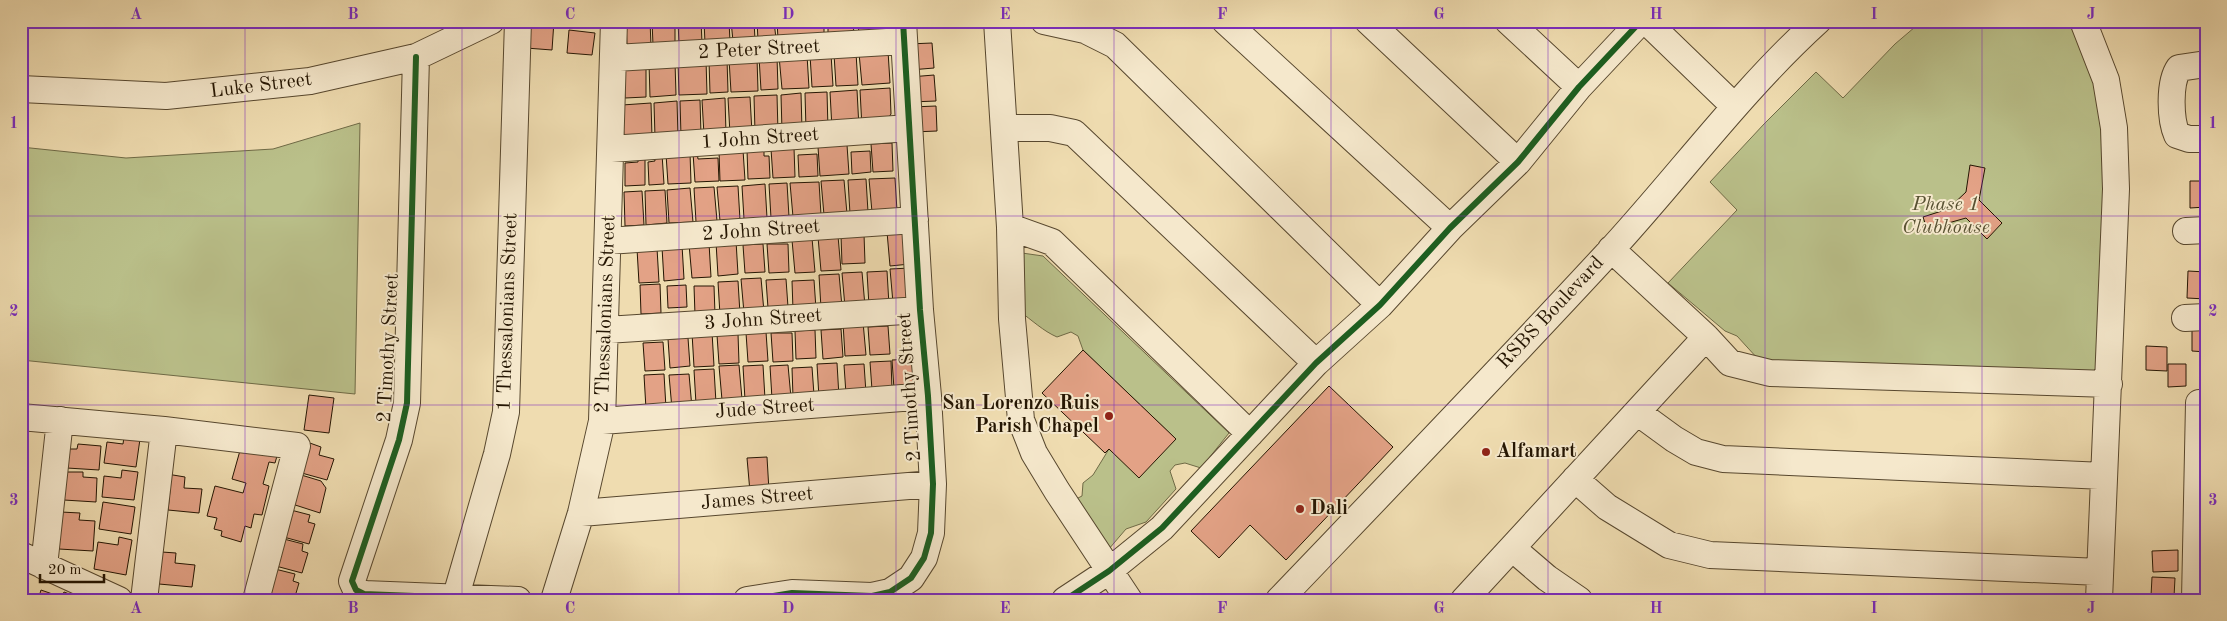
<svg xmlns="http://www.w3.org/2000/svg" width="2227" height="621" viewBox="0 0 2227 621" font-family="'Old Standard TT',serif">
  <rect width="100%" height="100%" fill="#efdcb0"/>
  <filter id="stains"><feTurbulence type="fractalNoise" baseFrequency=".004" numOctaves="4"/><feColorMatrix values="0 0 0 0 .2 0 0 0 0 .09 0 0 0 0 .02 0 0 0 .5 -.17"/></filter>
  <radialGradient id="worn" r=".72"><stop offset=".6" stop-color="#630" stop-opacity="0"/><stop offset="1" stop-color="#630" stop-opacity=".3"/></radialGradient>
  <path fill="#bac08a" stroke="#6f6a46" d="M1922 21H2068L2093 70 2107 161 2101 376 1929 374 1758 359 1737 336 1725 331 1668 283 1737 210 1710 182 1764 124 1816 72 1843 98 1895 44Z
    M360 123 355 394 21 360V147L126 158 273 149Z
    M1022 253 1043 256 1229 433 1201 468 1185 463 1175 465 1170 471 1176 489 1146 522 1126 529 1108 550 1076 499 1082 496 1083 483 1093 475 1109 449 1176 439 1083 350 1078 336 1071 332 1057 337C1043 331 1032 320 1019 311Z"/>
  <path fill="#e3a286" stroke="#241502" d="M279 21H309L281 27Z
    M528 21H554L552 50 526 48Z
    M559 21H589V26L558 24Z
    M626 21H650L651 46 627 47Z
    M652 21H675V44L653 45Z
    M678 21H701L702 43 679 44Z
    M704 21H729L730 42 705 43Z
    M731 21H754L755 40 733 41Z
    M757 21H774L776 39 758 40Z
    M777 21H824V36L778 39Z
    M828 21H853L854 35 828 36Z
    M858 21H892L893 32 859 35Z
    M569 30 595 33 592 55 567 53Z
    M932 43 934 68 910 70 908 44Z
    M888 51 890 83 862 85 859 53Z
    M856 53 858 85 836 86 834 54Z
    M831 54 833 86 812 87 810 55Z
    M807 55 809 88 782 89 779 56Z
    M759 57H777L778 89 761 90Z
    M757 58 758 91 731 92 729 59Z
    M727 59 728 92 710 93 709 60Z
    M706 60 707 94 679 95 678 61Z
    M675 62 676 95 650 97 649 63Z
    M646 63V97L625 98 624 64Z
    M934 75 936 101 911 102 910 77Z
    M890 88 891 114 883 126 862 128 860 90Z
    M857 90 859 128 832 129 830 92Z
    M827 92 828 129 806 130 805 93Z
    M801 93 802 130 782 131 781 95Z
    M777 95 778 132H755L754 96Z
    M750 97 752 133 730 134 728 98Z
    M725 98 726 134 704 135 702 100Z
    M700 100 701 135 681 136 680 101Z
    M677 101 678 136 655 137 654 103Z
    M651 103 652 137 624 138 622 105Z
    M936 106 937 131 913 132 912 107Z
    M892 143 893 171 873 172 871 144Z
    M847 145 849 174 820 176 818 147Z
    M794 148 795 177 773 178 771 149Z
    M764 149V156H769L770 178 748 179 747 150Z
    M743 150 745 180 720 181 719 151Z
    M870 151 871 172 852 174 851 152Z
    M697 152 698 159 718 158 719 181 695 182 693 153Z
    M690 153 691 183 668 184 666 154Z
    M662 154 664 184 649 185 648 162 655 161 654 155Z
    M817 154 818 176 799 177 798 155Z
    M638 155H645V185L625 186V163L638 162Z
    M1970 165 1985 168 1979 200 2002 223 1987 239 1966 218 1927 229 1923 217 1948 209 1966 192Z
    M895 178 897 211 872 212 869 179Z
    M866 179 868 212 850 214 848 180Z
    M844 180 847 214 824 215 821 181Z
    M2190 181H2206V207L2190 208Z
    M819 182 821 215 793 217 790 183Z
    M787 183 789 217 771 218 769 184Z
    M765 184 767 218 744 219 742 186Z
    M738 186 740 220 720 221 717 187Z
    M714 187 717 221 696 222 694 188Z
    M690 188 693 222 669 223 667 190Z
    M665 190 667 223 646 225 645 191Z
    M642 191 644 225 625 226 624 192Z
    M907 231 910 264 890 266 887 232Z
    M864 234 865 263 842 264 841 235Z
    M838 236 841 270 821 271 818 237Z
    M812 238 815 272 795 273 792 240Z
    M736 241 738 274 718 276 716 242Z
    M709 243 711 277 692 278 689 244Z
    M763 244 765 272 745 273 743 245Z
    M767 244H788L789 272 769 273Z
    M682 245 684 279 664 281 662 247Z
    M657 248 659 282 639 283 637 249Z
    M910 268 913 302 893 303 890 269Z
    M887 271 889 305 869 306 867 272Z
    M2188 271 2206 272V299L2187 298Z
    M862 272 865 306 845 307 842 273Z
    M839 274 842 307 821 308 819 275Z
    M761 278 764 312 744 313 741 279Z
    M786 279 788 307 768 308 766 280Z
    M814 280 816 309 793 310 792 281Z
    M738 281 740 314 720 315 718 282Z
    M660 284 661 313 641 314 640 285Z
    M686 285 687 307 668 308 667 286Z
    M694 286H714L715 314 695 315Z
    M863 322 866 355 845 356 843 323Z
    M888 326 890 354 870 355 868 327Z
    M841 329 843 357 823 359 821 330Z
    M815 330 816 358 796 359 795 331Z
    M2192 330H2206V352L2192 351Z
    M712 332 714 366 694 367 692 333Z
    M766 332 768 361 748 362 746 333Z
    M771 333H792L793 361 773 362Z
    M738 334 739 363 719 364 717 335Z
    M688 338 690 366 670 368 668 339Z
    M663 342 665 370 645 371 643 343Z
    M2146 346 2167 347V371L2146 370Z
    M1083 350 1176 439 1139 478 1109 449 1105 453 1042 393Z
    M913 359 914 387 894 389 892 360Z
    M891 361 892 389 872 390 870 362Z
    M837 363 839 397 819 398 817 364Z
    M864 364 866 393 846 394 844 365Z
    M2168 364H2186V386L2168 387Z
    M739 365 742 399 722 400 719 366Z
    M763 365 765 399 745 400 743 366Z
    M788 365 791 398 772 399 770 366Z
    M812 367 814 395 793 397 792 368Z
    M714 369 716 403 696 404 694 370Z
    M664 374 666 408 646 409 644 375Z
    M689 374 692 408 672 409 669 375Z
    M1329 386 1393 447 1286 560 1250 525 1219 558 1191 531Z
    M309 395 334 398 329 433 304 430Z
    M124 437 140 439 136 467 104 463 107 442 123 444Z
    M307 442 321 447 319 455 334 459 327 480 298 472Z
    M78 444 101 446 99 470 67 468 68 449H77Z
    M241 447 279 449 275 463 269 462 263 484 269 486 262 515 254 514 251 528 245 526 241 542 221 536 222 531 214 529 217 518 207 516 215 486 243 493 246 483 232 479Z
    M767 457 769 491 750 492 747 458Z
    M122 470 138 472 134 500 102 497 104 476 121 478Z
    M65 472H83V477L97 478 96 502 64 500Z
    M167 474 185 477 184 488 202 489 199 513 168 510 170 490H165Z
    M298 474 321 481 326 488 320 513 289 503Z
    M103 502 135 507 131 534 99 529Z
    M287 509 310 515 308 522 315 524 309 544 280 536Z
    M61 512 80 513 79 520 95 521 93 551 59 549Z
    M119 537 132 540 126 575 94 569 98 542 118 545Z
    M280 538 303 544 302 551 308 553 302 573 272 565Z
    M2178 550V571L2153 572 2152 551Z
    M162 552 176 553 175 563 195 565 192 587 159 584Z
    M271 568 295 574 293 581 299 583 294 600H281L264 595Z
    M2152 577 2175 578 2174 597 2151 596Z
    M41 590 61 597 64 592 72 595 70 600H38Z"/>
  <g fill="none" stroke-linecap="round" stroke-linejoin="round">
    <g stroke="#57472e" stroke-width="28">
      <path id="minor" d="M997 21 1010 227 1012 319 1021 420 1034 453 1057 491 1129 600
        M1044 21 1085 30 1115 45 1380 305
        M1225 21 1450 228
        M1368 21 1518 162
        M1508 21 1579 87
        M1646 21 1734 106
        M2083 21 2106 80 2114 128 2116 189 2099 600
        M416 57 407 403 399 440 352 581 356 590 364 594 518 600
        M615 58 904 41
        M2206 64 2179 68C2169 82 2170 119 2177 135L2189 139H2206
        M21 89 166 96 310 81 416 57 491 21
        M1004 128H1050L1074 133 1316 363
        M611 149 909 128
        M1010 227 1052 242 1250 434
        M2186 231 2206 230
        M608 241 915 220
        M1611 249 1706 337 1730 363 1770 373 2109 384
        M2185 318 2206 317
        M606 330 920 310
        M1637 412 1674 439 1696 452 1723 459 2104 476
        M21 417 164 430 297 446 256 600
        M602 421 928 396
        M1575 479 1607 507 1669 545 1710 555 2100 572
        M581 513 933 484
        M1512 548 1547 578 1579 600
        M21 555 119 600
        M44 566 60 420
        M456 596 497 454 506 412 518 21
        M144 600 164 430
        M554 600 581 513 602 421 614 21
        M747 600 792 593 872 596 890 592 911 578 924 558 931 533 933 484 928 396 920 310 903 21
        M1065 600 1109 571 1162 528 1316 363 1380 305 1450 228 1518 162 1579 87 1641 21
        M1279 600C1390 484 1501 369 1610 251 1680 175 1741 91 1818 21
        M1464 600 1706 337
        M2195 600 2199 403"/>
    </g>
    <use href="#minor" stroke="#f5e8cc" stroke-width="26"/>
    <g stroke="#f5e8cc" stroke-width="9">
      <path id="cycleway" d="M416 57 407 403 399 440 352 581 356 590 364 594 518 600
        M747 600 792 593 872 596 890 592 911 578 924 558 931 533 933 484 928 396 920 310 903 21
        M1065 600 1109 571 1162 528 1316 363 1380 305 1450 228 1518 162 1579 87 1641 21"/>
    </g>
    <use href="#cycleway" stroke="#1b5e20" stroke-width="6"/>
  </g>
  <path fill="none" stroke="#7b2cbf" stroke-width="1" stroke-opacity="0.55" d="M245 21V600M462 21V600M679 21V600M896 21V600M1114 21V600M1331 21V600M1548 21V600M1765 21V600M1982 21V600M21 216H2206M21 405H2206"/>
  <g fill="#8f2418" stroke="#f5e8cc" stroke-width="2">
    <circle cx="1109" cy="416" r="5"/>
    <circle cx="1486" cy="452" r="5"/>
    <circle cx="1300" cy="509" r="5"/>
  </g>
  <g text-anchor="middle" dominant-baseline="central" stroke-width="4" stroke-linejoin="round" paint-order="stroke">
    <g font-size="20" fill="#241502" stroke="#f5e8cc">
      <text transform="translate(759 50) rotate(-3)">2 Peter Street</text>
      <text transform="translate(261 86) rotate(-7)">Luke Street</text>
      <text transform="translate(760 139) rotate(-4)">1 John Street</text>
      <text transform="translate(761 231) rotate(-4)">2 John Street</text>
      <text transform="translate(508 312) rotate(-88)">1 Thessalonians Street</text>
      <text transform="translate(1551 313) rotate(-47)">RSBS Boulevard</text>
      <text transform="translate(606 314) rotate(-88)">2 Thessalonians Street</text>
      <text transform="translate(763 320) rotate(-4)">3 John Street</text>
      <text transform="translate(389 348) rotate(-87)">2 Timothy Street</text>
      <text transform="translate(910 387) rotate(-94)">2 Timothy Street</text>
      <text transform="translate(765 409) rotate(-4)">Jude Street</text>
      <text transform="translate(757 499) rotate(-5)">James Street</text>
    </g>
    <g font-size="20" font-style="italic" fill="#585132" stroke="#f5e8cc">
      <text x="1946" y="205">Phase 1<tspan x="1946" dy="23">Clubhouse</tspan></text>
    </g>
    <g font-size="20" font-weight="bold" fill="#241502" stroke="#f5e8cc" text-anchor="start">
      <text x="1099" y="404" text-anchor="end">San Lorenzo Ruis<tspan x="1099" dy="23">Parish Chapel</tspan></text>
      <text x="1496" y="452">Alfamart</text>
      <text x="1310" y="509">Dali</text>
    </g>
  </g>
  <rect width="2227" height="621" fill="none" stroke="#efdcb0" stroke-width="55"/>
  <path d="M40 574v8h64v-8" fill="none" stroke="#241502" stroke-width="2.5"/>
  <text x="48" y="574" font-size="15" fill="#241502" stroke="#f5e8cc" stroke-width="4" paint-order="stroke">20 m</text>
  <rect x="28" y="28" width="2172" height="566" fill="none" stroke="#7b2cbf" stroke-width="2"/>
  <g font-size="16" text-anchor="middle" font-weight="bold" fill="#7b2cbf">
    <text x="136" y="19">A</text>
    <text x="353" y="19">B</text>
    <text x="570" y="19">C</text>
    <text x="788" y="19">D</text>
    <text x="1005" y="19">E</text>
    <text x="1222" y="19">F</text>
    <text x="1439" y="19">G</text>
    <text x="1656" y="19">H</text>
    <text x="1874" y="19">I</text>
    <text x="2091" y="19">J</text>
    <text x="14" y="128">1</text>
    <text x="2213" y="128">1</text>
    <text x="14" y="316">2</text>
    <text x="2213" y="316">2</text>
    <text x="14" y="505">3</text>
    <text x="2213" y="505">3</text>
    <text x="136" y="613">A</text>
    <text x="353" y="613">B</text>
    <text x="570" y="613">C</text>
    <text x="788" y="613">D</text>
    <text x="1005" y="613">E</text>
    <text x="1222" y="613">F</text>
    <text x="1439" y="613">G</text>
    <text x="1656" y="613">H</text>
    <text x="1874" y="613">I</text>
    <text x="2091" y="613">J</text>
  </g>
  <rect width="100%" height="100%" filter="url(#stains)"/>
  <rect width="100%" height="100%" fill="url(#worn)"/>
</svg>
